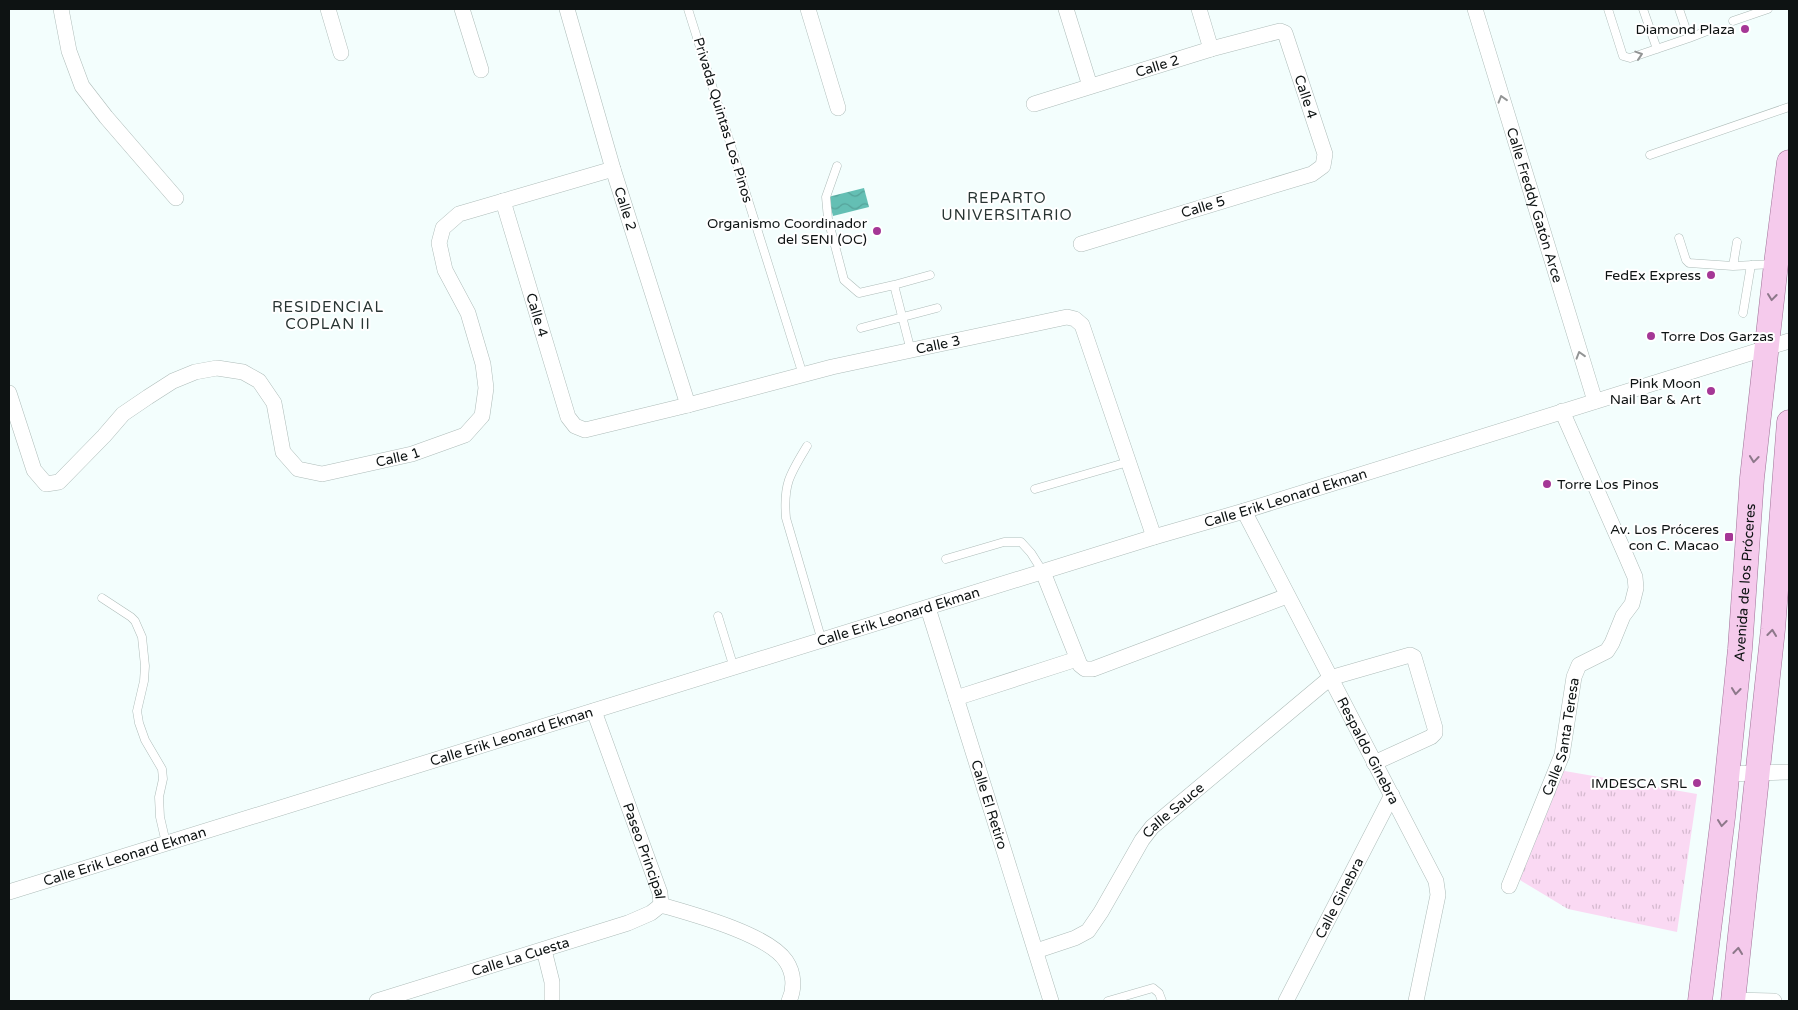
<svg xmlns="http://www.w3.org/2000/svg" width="1798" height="1010" viewBox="0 0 1798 1010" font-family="'Varela Round',sans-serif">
  <defs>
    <pattern id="grass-tufts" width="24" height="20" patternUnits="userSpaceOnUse" patternTransform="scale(1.25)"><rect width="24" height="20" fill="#fad9f3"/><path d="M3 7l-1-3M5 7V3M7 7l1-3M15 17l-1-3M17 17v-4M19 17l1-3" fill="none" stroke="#d5b9cf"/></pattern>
    <pattern id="water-waves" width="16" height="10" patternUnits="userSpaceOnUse" patternTransform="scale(1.25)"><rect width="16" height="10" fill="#64bfb4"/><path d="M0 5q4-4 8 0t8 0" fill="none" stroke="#56a39a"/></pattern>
  </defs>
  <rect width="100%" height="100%" fill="#f3fefd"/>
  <path fill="url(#grass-tufts)" d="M1559 770 1697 794 1677 932 1568 909 1515 877Z"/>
  <path fill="url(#water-waves)" d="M864 188 869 207 833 216 828 197Z"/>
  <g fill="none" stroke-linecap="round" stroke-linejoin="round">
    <g stroke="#aebcb9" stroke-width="9">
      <path id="lane" d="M688 9 803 375
        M1608 9 1623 56 1630 58 1689 38
        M1643 9 1657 49
        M1679 9 1689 38 1707 31
        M1733 21 1768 9
        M1650 155 1789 107
        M837 166 826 197 828 219 844 280 859 293 894 285 911 351
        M1679 238 1686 260 1689 263 1733 266 1774 264
        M1733 266 1737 242
        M894 285 930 275
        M1743 313 1751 265
        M861 328 937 308
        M807 446C790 474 783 484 786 518L822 641
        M1035 489 1128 462
        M946 559 1004 542H1021L1031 553 1043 572
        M102 598 131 617 135 621 142 637 145 666 144 681 137 711 139 723 145 740 162 769 163 779 159 797 160 817 166 843
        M718 616 734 668
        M1108 1001 1153 988 1159 993 1162 1001"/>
    </g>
    <g stroke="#aebcb9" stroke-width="16">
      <g id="street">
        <path d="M61 9 69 51 82 86 106 117 176 198"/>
        <path d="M328 9 341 53"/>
        <path d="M462 9 481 70"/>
        <path id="s1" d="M567 9 613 169 688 405"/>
        <path d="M808 9 838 108"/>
        <path d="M1066 9 1090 86"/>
        <path d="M1199 9 1211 49"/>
        <path id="s2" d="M1475 9 1595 401"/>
        <path id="s3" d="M1034 104 1211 49 1280 31 1285 33 1325 154 1323 166 1312 174 1081 244"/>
        <path id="s4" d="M503 201 568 417 575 426 585 430 688 405 832 367 1067 317 1075 319 1082 325 1154 537"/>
        <path id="s5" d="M9 393 34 470 46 484 59 482 104 436 123 414 148 397 173 381 195 372 217 368 243 372 259 381 274 403 283 452 298 469 322 474 412 454 465 435 482 416 486 388 483 364 468 313 445 270 439 243 443 228 459 214 613 169"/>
        <path id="s6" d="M1244 511 1436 881 1438 895 1416 1001"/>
        <path d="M1043 572 1080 665 1085 669H1093L1287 596"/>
        <path id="s7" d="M928 608 1051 1001"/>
        <path d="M956 698 1077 659"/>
        <path id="s8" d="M594 711 660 893 661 905C692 914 768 934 786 961 794 973 795 988 789 1001"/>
        <path d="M1727 774 1789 772"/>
        <path id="s9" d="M1509 886 1562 755 1574 677 1579 665 1607 651 1612 643 1623 616 1632 604 1636 588 1635 577 1626 556 1562 411"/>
        <path id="s10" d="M9 892 1154 537 1244 511 1789 341"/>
        <path d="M544 950 552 982V1001"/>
        <path id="s11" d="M1036 951 1075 938 1088 931 1101 912 1142 840 1152 827 1330 678 1410 655 1414 657 1435 728V733L1431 737 1374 763"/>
        <path d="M1733 1000 1774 1001"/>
        <path id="s12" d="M377 1001 628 923 651 913 661 905"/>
        <path id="s13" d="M1286 1001 1392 795"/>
      </g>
    </g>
    <g stroke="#a07398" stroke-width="25">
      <g id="primary">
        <path id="s14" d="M1700 1001 1723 817 1740 649 1752 478 1776 264 1789 162"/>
        <path d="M1733 1001 1773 629 1789 422"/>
      </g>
    </g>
    <use href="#lane" stroke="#fff" stroke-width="8"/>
    <use href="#street" stroke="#fff" stroke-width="15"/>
    <use href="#primary" stroke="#f5caec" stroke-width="24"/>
  </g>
  <defs><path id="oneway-chevron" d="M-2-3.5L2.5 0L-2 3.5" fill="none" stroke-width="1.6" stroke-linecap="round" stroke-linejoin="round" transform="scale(1.25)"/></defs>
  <g stroke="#939595">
    <use href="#oneway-chevron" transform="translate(1639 55) rotate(-18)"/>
    <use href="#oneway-chevron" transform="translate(1502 99) rotate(-107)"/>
    <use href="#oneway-chevron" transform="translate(1580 355) rotate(-107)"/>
  </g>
  <g stroke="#8d788a">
    <use href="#oneway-chevron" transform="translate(1772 297) rotate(97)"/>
    <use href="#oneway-chevron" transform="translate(1754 459) rotate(96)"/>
    <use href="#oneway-chevron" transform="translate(1772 633) rotate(-84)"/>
    <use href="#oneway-chevron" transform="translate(1736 691) rotate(96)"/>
    <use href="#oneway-chevron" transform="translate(1722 823) rotate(97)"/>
    <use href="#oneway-chevron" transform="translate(1738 951) rotate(-84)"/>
  </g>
  <g fill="#a53796" stroke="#fff" stroke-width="2">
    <circle cx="1745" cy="29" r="5"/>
    <circle cx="877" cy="231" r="5"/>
    <circle cx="1711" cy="275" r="5"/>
    <circle cx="1651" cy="336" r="5"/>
    <circle cx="1711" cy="391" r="5"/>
    <circle cx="1547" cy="484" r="5"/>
    <rect x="1724" y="532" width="10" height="10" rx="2.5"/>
    <circle cx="1697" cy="783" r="5"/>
  </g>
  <g text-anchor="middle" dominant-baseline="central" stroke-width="4" stroke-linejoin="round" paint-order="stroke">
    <g font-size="14" fill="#0e1313" stroke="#fff" text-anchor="end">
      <text x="1735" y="29">Diamond Plaza</text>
      <text x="867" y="223">Organismo Coordinador<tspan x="867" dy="16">del SENI (OC)</tspan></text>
      <text x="1701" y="275">FedEx Express</text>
      <text x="1661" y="336" text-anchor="start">Torre Dos Garzas</text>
      <text x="1701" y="383">Pink Moon<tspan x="1701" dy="16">Nail Bar &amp; Art</tspan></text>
      <text x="1557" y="484" text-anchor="start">Torre Los Pinos</text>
      <text x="1719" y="529">Av. Los Próceres<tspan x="1719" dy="16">con C. Macao</tspan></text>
      <text x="1687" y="783">IMDESCA SRL</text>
    </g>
    <g font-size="14" fill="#0e1313" stroke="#fff">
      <text stroke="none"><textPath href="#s3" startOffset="129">Calle 2</textPath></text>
      <text stroke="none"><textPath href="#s3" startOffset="329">Calle 4</textPath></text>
      <text transform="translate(723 120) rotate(73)">Privada Quintas Los Pinos</text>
      <text stroke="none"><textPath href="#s2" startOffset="205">Calle Freddy Gatón Arce</textPath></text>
      <text transform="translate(1203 207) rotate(-17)">Calle 5</text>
      <text stroke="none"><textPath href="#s1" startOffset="208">Calle 2</textPath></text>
      <text stroke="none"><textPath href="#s4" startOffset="119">Calle 4</textPath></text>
      <text stroke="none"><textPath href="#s4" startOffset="611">Calle 3</textPath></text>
      <text stroke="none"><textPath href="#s5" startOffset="558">Calle 1</textPath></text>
      <text stroke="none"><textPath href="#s10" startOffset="1336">Calle Erik Leonard Ekman</textPath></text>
      <text stroke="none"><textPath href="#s14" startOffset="421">Avenida de los Próceres</textPath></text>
      <text stroke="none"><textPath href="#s10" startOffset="931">Calle Erik Leonard Ekman</textPath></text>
      <text stroke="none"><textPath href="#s10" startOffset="526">Calle Erik Leonard Ekman</textPath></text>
      <text stroke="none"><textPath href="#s9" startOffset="159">Calle Santa Teresa</textPath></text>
      <text stroke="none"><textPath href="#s6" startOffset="270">Respaldo Ginebra</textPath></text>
      <text stroke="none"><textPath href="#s7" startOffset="206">Calle El Retiro</textPath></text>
      <text stroke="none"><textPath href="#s11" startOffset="205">Calle Sauce</textPath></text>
      <text stroke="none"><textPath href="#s8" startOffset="149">Paseo Principal</textPath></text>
      <text stroke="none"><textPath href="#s10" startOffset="121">Calle Erik Leonard Ekman</textPath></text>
      <text stroke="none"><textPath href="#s13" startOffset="116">Calle Ginebra</textPath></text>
      <text stroke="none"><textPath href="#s12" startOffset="150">Calle La Cuesta</textPath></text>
    </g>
    <g font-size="15" letter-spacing="1" fill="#293533" stroke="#fff">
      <text x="1007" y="198">REPARTO<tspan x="1007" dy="17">UNIVERSITARIO</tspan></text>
      <text x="328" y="307">RESIDENCIAL<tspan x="328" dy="17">COPLAN II</tspan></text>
    </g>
  </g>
  <rect width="1798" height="1010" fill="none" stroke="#0e1313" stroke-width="20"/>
</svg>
